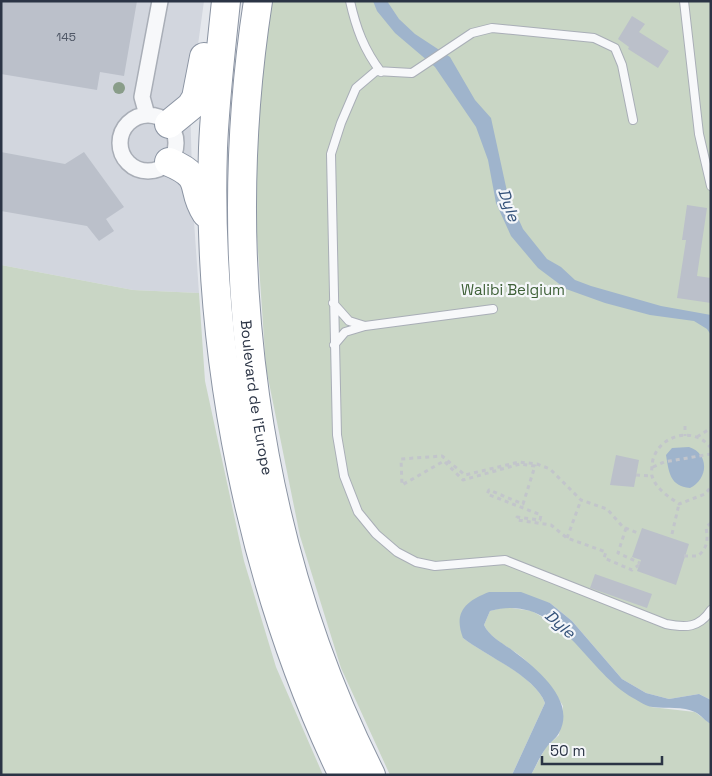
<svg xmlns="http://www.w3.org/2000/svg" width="712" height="776" viewBox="0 0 712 776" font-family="'Space Grotesk',sans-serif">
  <rect width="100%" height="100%" fill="#e4e7ec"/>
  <path fill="#d2d6de" d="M1 1H204L190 103 193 207 199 293 133 290 1 265Z"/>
  <path fill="#c9d6c5" d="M272 1H711V700L699 694 669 699 646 693 622 679 572 621 550 603 489 592 463 638C487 656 535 676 545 703L512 775H390L341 668 300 536 266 368 255 207 260 94Z
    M1 265 133 290 199 293 205 381 244 561 276 667 323 775H1Z
    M505 607 532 611 559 627 651 707 695 712 711 724V775H531L546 747 559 735 563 706C552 687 539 672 523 658 510 647 491 640 484 625L490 611Z"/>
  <path fill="#9fb4cc" d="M373 1H387L399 19 415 34 450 57 475 100 491 118 508 196 523 229 547 259 561 267 575 280 591 286 661 306 711 315V335L707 329 694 321 650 315 605 303 566 289 538 268 511 236 496 203 488 160 476 127 435 67 395 33 377 11Z
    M689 447C710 454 708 479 690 488 670 486 669 473 666 455L672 448Z
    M489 592H521L550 603 572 621 622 679 646 693 669 699 699 694 711 700V724C705 721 701 715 695 712 683 706 667 709 653 707 647 707 639 701 633 698 584 670 559 592 490 611L484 625C489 636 502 643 512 650 536 668 577 700 559 733 556 739 550 742 546 748 540 756 536 766 531 775H512L545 703C535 676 486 656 463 638 453 612 466 601 489 592Z"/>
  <path fill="#bbc0ca" d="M1 1H137L124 76 100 72 97 90 1 74Z
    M632 16 645 24 639 32 669 51 658 68 628 49 629 47 618 39Z
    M1 152 65 164 84 152 124 207 106 219 114 231 99 241 87 226 1 211Z
    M687 205 707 208 697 276 711 278V303L677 298 686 240H682Z
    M616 455 639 460 634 487 610 485Z
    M642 528 689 544 676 585 637 571 641 560 632 557Z
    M595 574 652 594 647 608 590 588Z"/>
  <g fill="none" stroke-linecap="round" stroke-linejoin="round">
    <g stroke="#a9aeb7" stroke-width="10">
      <path id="lane" d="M350 1C356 28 364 50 381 72
        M684 1 699 134 711 186
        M633 120 622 65 615 48 594 38 492 28 472 33 412 73 376 71 356 88 341 123 331 154 337 435 344 476 358 512 376 534 397 552 416 562 435 566 505 560 666 624C686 628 699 628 711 610
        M333 303 349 321 365 326
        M334 345 345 332 365 326 493 309"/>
    </g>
    <g stroke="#a9aeb7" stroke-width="18">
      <path id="street" d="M147 115 142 97 160 1
        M120 143a28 28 0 1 1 56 0a28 28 0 1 1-56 0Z"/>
    </g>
    <g stroke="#8b94a3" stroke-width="30">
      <g id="highway">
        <path d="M226 1C221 50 215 99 213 148 206 356 252 587 343 775"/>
        <path id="s1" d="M258 1C218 259 253 541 371 775"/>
        <path d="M169 124 191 106 196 98 204 57"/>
        <path d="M169 162C207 178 189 187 206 213"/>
      </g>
    </g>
    <path stroke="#c2c5cb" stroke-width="3" stroke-dasharray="4 4" stroke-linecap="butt" d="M685 426V436
      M697 437 711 428
      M711 448C693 424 655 436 652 465 652 468 651 473 652 476 656 489 669 497 679 504L705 494 711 487
      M653 467 664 462 711 454
      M636 475 651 476
      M626 528 618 553 640 563
      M672 534 679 504
      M567 538 581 500
      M684 556H698C708 547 708 540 706 527L711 523
      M639 565 632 570 604 558 606 552 567 538 551 525 517 520V517L540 520 541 515 487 494 489 490 523 504 535 466 520 464 463 480 444 461 402 485 401 459 442 456 465 475 519 462 537 464 550 469 581 500 607 509 623 527 640 534"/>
    <use href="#lane" stroke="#f7f8fa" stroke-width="8"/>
    <use href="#street" stroke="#f7f8fa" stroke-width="15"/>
    <use href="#highway" stroke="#fff" stroke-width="28"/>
  </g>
  <circle fill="#899d89" cx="119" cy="88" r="6"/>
  <g text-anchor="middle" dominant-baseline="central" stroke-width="4.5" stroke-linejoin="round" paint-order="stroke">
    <g font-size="12" fill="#4f5766">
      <text x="66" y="37">145</text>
    </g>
    <g font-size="15" fill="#3f6138" stroke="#f4f6f9">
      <text x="513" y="289">Walibi Belgium</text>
    </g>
    <g font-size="15" fill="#2b3445" stroke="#f4f6f9">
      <text stroke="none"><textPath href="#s1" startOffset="398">Boulevard de l'Europe</textPath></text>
    </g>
    <g font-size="16" font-style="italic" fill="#34527a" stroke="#f4f6f9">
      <text transform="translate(509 205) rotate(70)">Dyle</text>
      <text transform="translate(560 624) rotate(41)">Dyle</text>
    </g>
  </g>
  <rect width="712" height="776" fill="none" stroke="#2b3445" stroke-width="5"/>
  <path d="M542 756v8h120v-8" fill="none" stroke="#2b3445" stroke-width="2.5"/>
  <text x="550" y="756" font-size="15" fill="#2b3445" stroke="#f4f6f9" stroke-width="4" paint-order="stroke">50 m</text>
</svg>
